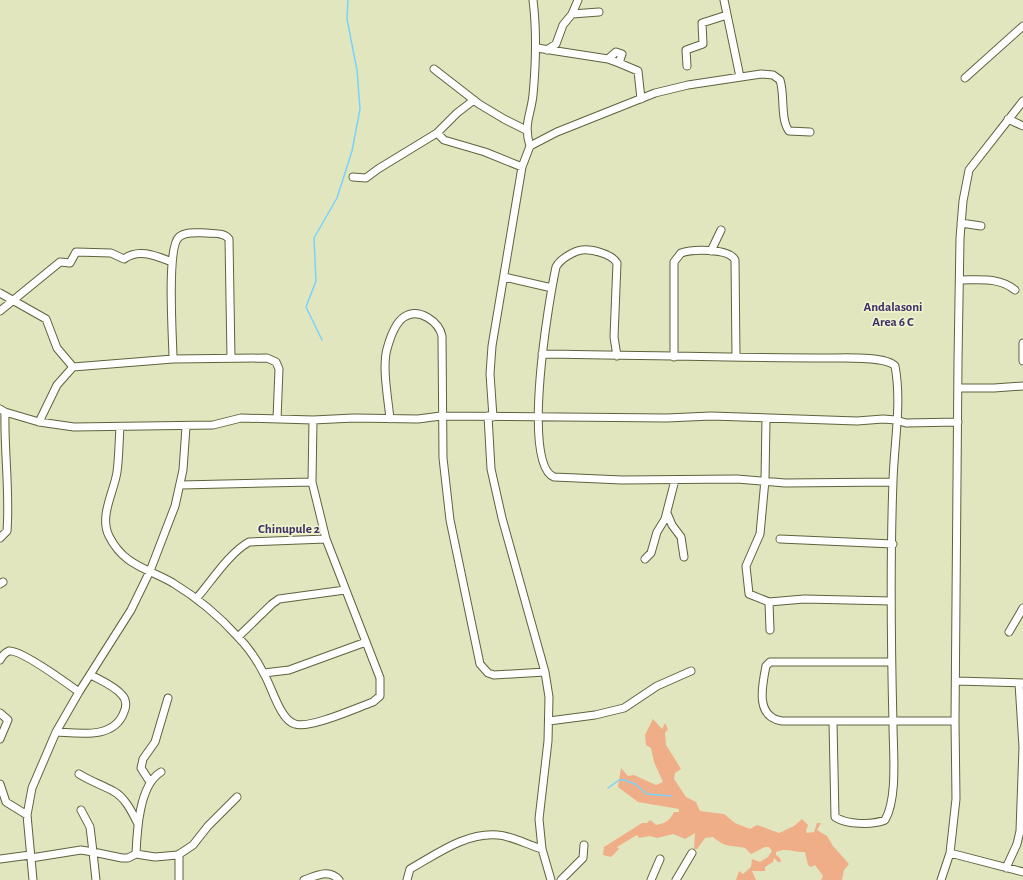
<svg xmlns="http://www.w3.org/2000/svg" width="1023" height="880" viewBox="0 0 1023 880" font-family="'Alegreya Sans',sans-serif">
  <rect width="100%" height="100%" fill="#e2e6be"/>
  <path fill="#efae87" d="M653 719 662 729 665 723 668 729 665 733 666 745 681 769 675 773 674 779 686 797 696 802 700 811 724 814 735 823 750 829 757 825 779 833 794 826 802 819 808 825 806 831 807 833 814 832 817 823H821L817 830 827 836 833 846 849 864 844 870 842 880H821L823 876 815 865 811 867 808 865 805 852C793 853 788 847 776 852V855L780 858 781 862H778L774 858 773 862 765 867V871H752L756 880H736L739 871 743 874 751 867 752 859 760 862 768 857 772 851 769 847H765L751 854 745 848C729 845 726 848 713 837L705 838 697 849H694L695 833 685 839 673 834 657 838 650 836 639 838 637 835 617 847 619 849 611 857 603 855 604 847 642 823H647L650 820 656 825C665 823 670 821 674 812H679V809L638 802 618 787 621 768 628 776 634 775 656 785 663 782 654 762 651 748 646 745 645 735Z"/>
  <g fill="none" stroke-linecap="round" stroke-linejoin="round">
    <path stroke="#79d1fd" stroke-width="1.5" d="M322 340 306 307 316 281 314 238 337 198 352 151 360 109 357 70 347 19 348 0
      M608 788 619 780H624L635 784 647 794 671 796"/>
    <g stroke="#5f623e" stroke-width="9">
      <path id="minor" d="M724 0 740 77
        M572 14 578 0
        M537 48 608 59 616 52 622 54 619 63 608 59
        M547 50 556 44 563 25 572 14 599 12
        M619 63 638 71 641 99
        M687 66 686 50 703 44 702 23 727 15
        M434 69 479 104 504 119 526 130
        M965 78 1023 26
        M1008 119 1023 126
        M437 133 444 140 485 152 522 167
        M530 146C523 124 531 115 533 95 536 63 537 32 533 0
        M353 177 366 178 378 169 437 133 457 113 474 100
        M961 223 981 226
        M711 251 721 230
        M504 277 552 288
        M961 280C980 280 999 277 1015 290
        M0 293 46 319 57 348 73 367
        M0 311 60 262 70 263 76 252 111 253 124 259C139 248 156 256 172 262
        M1023 343V361
        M542 354C638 355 734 358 830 358 844 358 886 356 895 366 902 403 894 444 893 481 890 562 891 643 893 724 893 750 898 798 885 820 873 825 847 825 835 817L833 722
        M617 356 614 337 617 263C612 254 592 249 582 250 574 251 560 259 556 267 549 299 521 464 554 477L622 480 737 479 785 483 893 482
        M674 357V262L681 253C692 249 729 248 735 260L736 357
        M173 359C173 338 166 248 179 237 186 231 198 233 206 233 214 234 224 232 229 239L231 358
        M959 388H994L1023 386
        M0 409 5 412 39 422 74 427 213 425 241 418 313 420 354 418 418 419 441 416 667 418 711 416 857 421 883 419 896 420 906 423 958 422
        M488 416 491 469 502 518 545 672 549 697 548 741 539 819 542 849 551 880
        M493 417 490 374 492 346 522 167 530 146 557 132 655 93 688 85 761 74 773 75 780 80C785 95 780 119 789 131L810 132
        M390 419C388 398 382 367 387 349 390 338 395 323 404 317 419 307 439 322 442 336L443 458 450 520 480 664 488 673 494 675 545 672
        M766 419 765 480 760 534 746 566 749 594 769 602 804 599 891 601
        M39 422 57 385 73 367 173 359 267 358 276 362 279 369 277 419
        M120 427C119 442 119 457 117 472 114 492 99 516 109 536 124 566 147 568 173 583 196 597 220 617 238 637 248 647 258 662 264 674 272 687 280 720 295 724 310 729 356 708 373 702L380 696V678L326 539 312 482 313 420
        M181 485 312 482
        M667 513 672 525 681 537 684 557
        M0 538 7 531C10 491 4 452 5 412
        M780 539 893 544
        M645 559 651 553 657 532 665 519 675 480
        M0 584 3 582
        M196 599C211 582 229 553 249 542L326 539
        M769 602 770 630
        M1009 632 1023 608
        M238 637 272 604 279 599 345 590
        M0 660C2 656 4 653 9 651 20 649 68 684 79 692
        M891 662H770L766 666C762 686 755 717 782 721H955
        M264 673 289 670 366 642
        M956 681 1023 683
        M0 713 8 720 0 739
        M549 721 595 715 624 708 657 686 691 671
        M56 732C78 733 114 740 124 712 127 706 126 699 122 695 115 686 100 680 91 675
        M79 774C90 781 102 785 113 791 125 797 132 812 138 824
        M150 782 141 768 143 759 155 742 168 698
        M0 784 6 802 27 815
        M81 810 90 827 93 852 122 858H128L136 854 155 857 178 855 193 845 208 826 237 797
        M950 853 1023 872
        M136 854C137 831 139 785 161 772
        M31 858 81 850 93 852 96 880
        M0 859 30 855
        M1006 868 1017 844 1020 831 1023 747 1019 683
        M33 880 27 815 32 788 56 732 79 692 131 610 150 571 175 506 183 470 186 427
        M179 880V854
        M304 880C316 876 329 868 339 880
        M407 880 410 869C437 854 466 832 498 835 512 836 528 845 542 849
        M561 880 583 858 584 845
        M651 880 660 859
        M676 880 692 853
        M941 880 950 853 956 799 955 721 958 361 960 238 963 201 969 170 1023 101"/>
    </g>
    <use href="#minor" stroke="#fff" stroke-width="7"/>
  </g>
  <g text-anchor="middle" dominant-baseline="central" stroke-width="3.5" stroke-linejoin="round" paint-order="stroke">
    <g font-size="13" font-weight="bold" fill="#3d2e6a" stroke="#eff3cb">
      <text x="893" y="307">Andalasoni<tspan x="893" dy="15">Area 6 C</tspan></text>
      <text x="289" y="529">Chinupule 2</text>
    </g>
  </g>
</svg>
